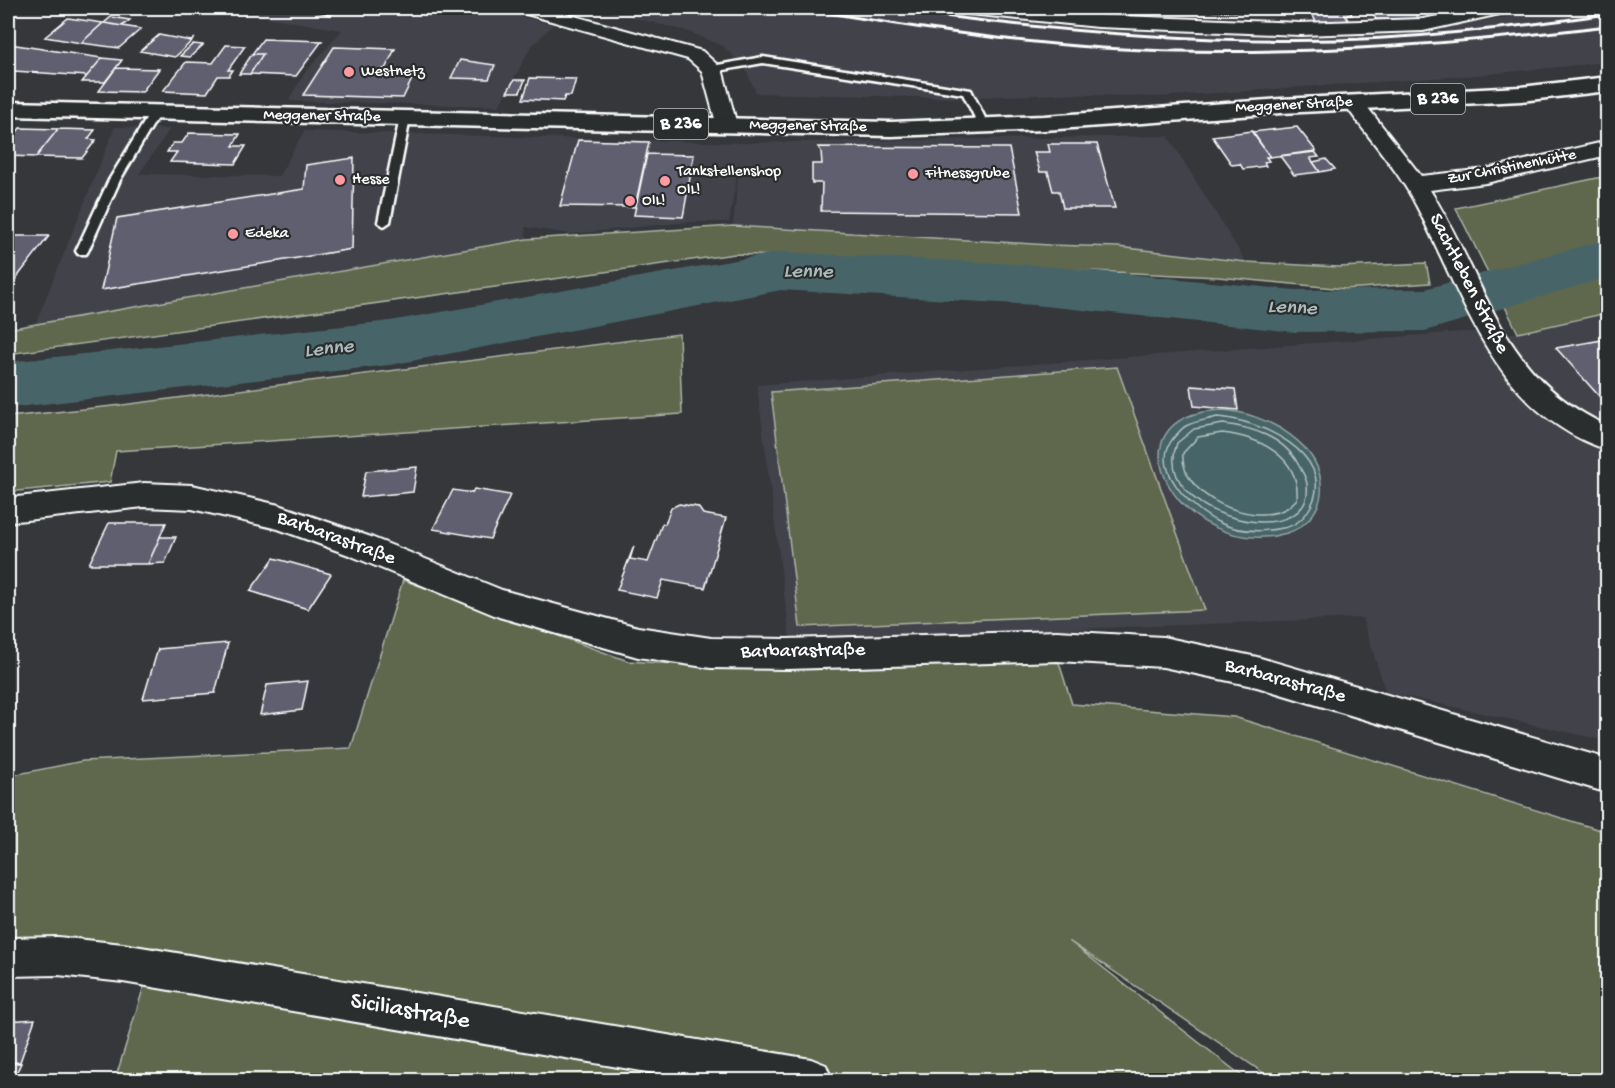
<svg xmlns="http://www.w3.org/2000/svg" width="1615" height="1088" viewBox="0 0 1615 1088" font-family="'Gochi Hand',sans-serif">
  <rect width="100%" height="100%" fill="#35373b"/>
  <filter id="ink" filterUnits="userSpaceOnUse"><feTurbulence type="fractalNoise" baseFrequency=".0167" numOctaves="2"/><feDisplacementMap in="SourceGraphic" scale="12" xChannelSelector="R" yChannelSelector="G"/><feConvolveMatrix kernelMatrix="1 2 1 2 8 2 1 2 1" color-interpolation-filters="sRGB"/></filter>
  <g filter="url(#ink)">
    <path fill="#42434b" d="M212 8H489L553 25 531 47 499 106 288 101 304 74 342 30Z
      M575 8H934L1026 21 1137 30 1235 35 1400 32 1576 8H1607V62L1479 75 1158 97 1062 94 953 98 756 93 745 68 723 46 687 31 598 9 594 13Z
      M115 127 170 129 139 174 279 176 304 131 742 143 1168 136 1246 262 1118 247 1049 245 733 226 740 157 729 222H688L571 234 525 227 527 239 35 325Z
      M1607 313V741L1386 692 1362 618 790 640 757 385 1462 332 1518 333Z"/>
    <path fill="#5e674e" stroke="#aeb3a6" stroke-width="1.5" d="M1607 176V313L1518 333 1456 208Z
      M733 226 1049 245 1118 247 1246 262 1338 267 1426 263 1430 283 1345 289 1218 277 735 254 8 354V329L527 239Z
      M679 334 682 414 116 451 110 482 8 492V417L122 405Z
      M1117 367 1205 610 800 627 771 392Z
      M403 580 628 661 705 666 1056 653 1072 704 1234 717 1607 832V1080H1274L1069 941 1247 1080H115L156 947 8 956V776L83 761 351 748Z"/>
    <path fill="#476567" stroke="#91a3a4" stroke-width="1.5" d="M1223 410C1264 413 1326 444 1321 494 1319 512 1304 528 1287 533 1182 564 1097 414 1223 410Z"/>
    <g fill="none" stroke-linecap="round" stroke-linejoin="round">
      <path stroke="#b5c1c2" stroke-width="1.5" d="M1217 417C1256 419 1338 453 1311 506 1305 517 1295 526 1283 528 1262 532 1239 532 1220 523 1191 509 1146 466 1176 435 1179 432 1182 428 1186 426 1195 421 1207 420 1217 417Z
        M1223 424C1251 427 1284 437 1298 464 1301 470 1307 478 1307 485 1315 554 1149 518 1177 443L1194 429Z
        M1222 433C1259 437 1300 456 1297 499 1294 502 1290 506 1287 508 1253 528 1179 496 1183 453L1198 437Z"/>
      <path fill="#476567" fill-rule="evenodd" d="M1608 239V277L1425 331 1295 332 1034 305 781 290 390 365 8 408V362L390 321 781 252 1034 265 1295 290 1425 289Z"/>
    </g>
    <path fill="#605e70" stroke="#fff" stroke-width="1.5" d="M304 8H342L330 15Z
      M1211 8H1250L1252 12 1213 11Z
      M1308 8H1348L1352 15H1345L1350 23H1317Z
      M1370 8H1412L1419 19H1376Z
      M111 17 130 20 122 26 104 23Z
      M68 18 103 23 81 43 45 37Z
      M103 23H104L141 29 119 48 81 43Z
      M159 35 191 41 195 38 175 57 140 51Z
      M263 39 322 41 296 76 250 74 263 54H252Z
      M193 44 203 45 190 57 180 56Z
      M8 45H16L102 58 87 76 14 71 8 79Z
      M226 45 245 46 228 70H233L229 76H218L207 93 163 91 186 62 213 63Z
      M334 47 395 49 385 69H382L380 74 414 75 403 98 303 95Z
      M252 54H263L250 74H239Z
      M102 58 122 60 105 82H82Z
      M460 60 495 65 489 79 451 78Z
      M116 68 159 69 142 92 99 91Z
      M530 78 576 79 571 96H565L563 101 523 99Z
      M514 80H525L520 92H507Z
      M1297 127 1316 151 1270 157 1252 132Z
      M20 128 58 129 36 157 8 156V137H13Z
      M58 129 95 130 88 139 96 140 82 158 36 157Z
      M1252 131 1270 157H1266L1269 161 1264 162 1266 166 1243 169 1240 164 1232 165 1212 136Z
      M189 133 240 134 233 146H246L235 164 170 162 177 152H167L173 143H182Z
      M578 140 649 142 635 207 560 206Z
      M1048 144H1097L1115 208H1063L1059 191H1053L1048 172H1040L1034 152H1050Z
      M818 147 1009 148 1022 213 821 211 822 183H812V164H822L821 151Z
      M1315 152 1319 157 1310 158 1320 172 1294 175 1280 156Z
      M647 154 694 155 683 217 634 215Z
      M354 158 352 249 101 290 117 218 304 189 306 165Z
      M1326 159 1335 169 1320 172 1313 162Z
      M8 236H49L8 289Z
      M1608 339V406L1556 348Z
      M1191 386 1235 389 1238 410 1194 406Z
      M417 467 413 492 361 497 366 471Z
      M474 489 510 495 490 539 433 529 453 490 472 493Z
      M679 504 698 507 703 514 726 518 705 588 663 580 657 598 617 590 634 546 630 559 648 562 662 524H665L671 508Z
      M109 523H166L148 564H89Z
      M160 537H176L165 563 148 564Z
      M274 558 331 574 308 609 250 591Z
      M228 643 215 693 143 699 158 649Z
      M308 681 302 710 260 715 267 685Z
      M35 1019 20 1062 8 1063V1021Z
      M8 1063H21L13 1080H8Z"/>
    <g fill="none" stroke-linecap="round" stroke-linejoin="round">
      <g stroke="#fff" stroke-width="5">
        <path id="lane" d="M763 57 971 90 989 126 980 128 963 94 763 63 712 72 707 69 712 66Z
          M151 111 160 113 120 180 88 251 86 254H78L76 251 109 180Z
          M405 115 410 118 390 222 384 226 378 222 400 118Z"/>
      </g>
      <g stroke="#fff" stroke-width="4">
        <path id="street" d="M517 8H545L702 51 722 69 737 125 734 130H718L702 71 688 59 519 12Z
          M960 8H1021L1098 15 1300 23 1423 19 1478 8H1511L1509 12 1423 31 1300 35 1098 27 969 14Z
          M1354 97 1361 99 1421 176 1486 169 1608 141V155L1486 183 1430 190C1487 280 1499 377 1608 426V450C1495 413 1466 302 1417 207 1398 169 1368 138 1344 103L1347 99Z
          M144 483 192 485 279 505 371 537 502 590 638 627 711 638 787 639 1057 631 1163 637 1257 657 1608 759V793L1257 687 1163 667 1057 661 787 669 711 668 638 657 499 617 349 555 278 529 192 509 144 507 8 522V498Z
          M58 937 123 944 811 1059 826 1065 832 1080H694L123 982 58 975 8 976V938Z"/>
      </g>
      <g stroke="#fff" stroke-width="5">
        <path id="primary" d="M1608 77V91L1521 101 1281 113 1044 130 891 136 8 116V102L891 122 1044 116 1281 99 1521 87Z"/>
      </g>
      <use href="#lane" fill="#2a2d2e" fill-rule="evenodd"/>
      <use href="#street" fill="#2a2d2e" fill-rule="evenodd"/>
      <use href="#primary" fill="#2a2d2e" fill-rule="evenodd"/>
      <path stroke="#fff" stroke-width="3" d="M801 8C901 26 1000 41 1102 48 1271 58 1440 46 1608 26
        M887 8C1036 30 1185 43 1336 40 1427 38 1518 27 1608 14"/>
    </g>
  </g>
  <g fill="#ff9aa2" stroke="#2a2d2e" stroke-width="2">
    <circle cx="349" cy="72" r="6"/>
    <circle cx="913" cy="174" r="6"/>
    <circle cx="340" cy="180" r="6"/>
    <circle cx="665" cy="181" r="6"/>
    <circle cx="630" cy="201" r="6"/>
    <circle cx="233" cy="234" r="6"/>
  </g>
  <g text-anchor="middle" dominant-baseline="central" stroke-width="4.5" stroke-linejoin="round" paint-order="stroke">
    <g font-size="16" fill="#fff" stroke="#2a2d2e" text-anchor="start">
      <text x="361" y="72">Westnetz</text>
      <text x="677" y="172">Tankstellenshop<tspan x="677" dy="18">OIL!</tspan></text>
      <text x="925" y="174">Fitnessgrube</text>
      <text x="352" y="180">Hesse</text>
      <text x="642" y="201">OIL!</text>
      <text x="245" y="234">Edeka</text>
    </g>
    <g font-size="16" fill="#fff" stroke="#2a2d2e">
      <text transform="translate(1294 106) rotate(-3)">Meggener Straße</text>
      <text transform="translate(322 117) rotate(1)">Meggener Straße</text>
      <text transform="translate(808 127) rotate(1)">Meggener Straße</text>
      <text transform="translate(1512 168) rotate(-11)">Zur Christinenhütte</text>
    </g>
    <g fill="#2a2d2e" stroke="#bfc0c0" stroke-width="1.5">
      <rect x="1411" y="84" width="54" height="30" rx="4.5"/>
      <rect x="654" y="109" width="54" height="30" rx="4.5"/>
    </g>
    <g font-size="18" font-weight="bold" fill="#fff">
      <text x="1438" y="99">B 236</text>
      <text x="681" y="124">B 236</text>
    </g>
    <g font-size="20" fill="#fff" stroke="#2a2d2e">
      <text transform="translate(1468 284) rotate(63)">Sachtleben Straße</text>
      <text transform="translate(336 539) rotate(20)">Barbarastraße</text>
      <text transform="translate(803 652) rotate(-1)">Barbarastraße</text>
      <text transform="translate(1285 682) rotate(15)">Barbarastraße</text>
    </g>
    <g font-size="21" font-style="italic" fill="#acbabb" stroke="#2a2d2e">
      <text transform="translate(808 273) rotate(1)">Lenne</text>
      <text transform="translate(1292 309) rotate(3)">Lenne</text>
      <text transform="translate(329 350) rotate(-6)">Lenne</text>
    </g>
    <g font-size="24" fill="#fff" stroke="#2a2d2e">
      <text transform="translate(410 1012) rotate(10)">Siciliastraße</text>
    </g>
  </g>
  <rect width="1615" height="1088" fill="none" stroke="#2a2d2e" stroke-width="30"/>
  <rect x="15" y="15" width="1585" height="1058" fill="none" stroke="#fff" stroke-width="2" filter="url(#ink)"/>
</svg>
